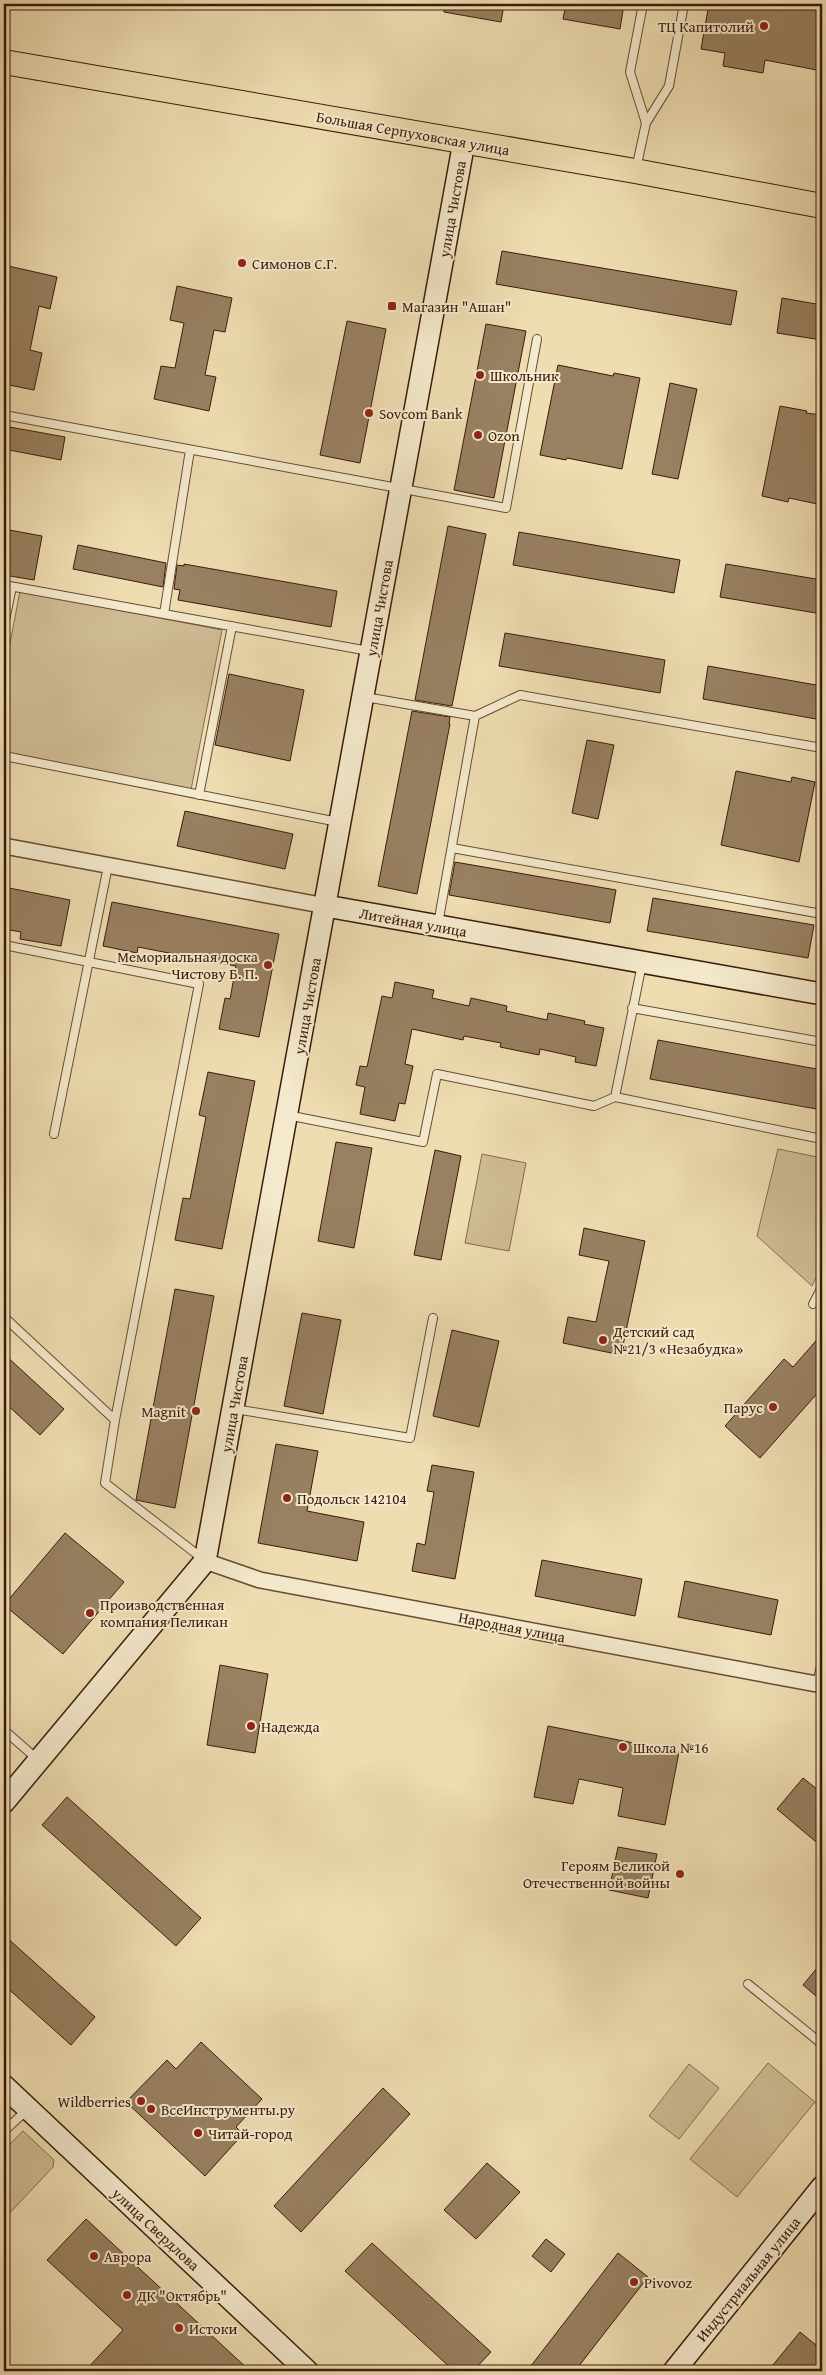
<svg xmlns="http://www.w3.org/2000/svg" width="826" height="2375" viewBox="0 0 826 2375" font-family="'Gentium Book Plus',serif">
  <rect width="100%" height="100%" fill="#eeddb1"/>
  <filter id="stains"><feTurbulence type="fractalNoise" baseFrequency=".004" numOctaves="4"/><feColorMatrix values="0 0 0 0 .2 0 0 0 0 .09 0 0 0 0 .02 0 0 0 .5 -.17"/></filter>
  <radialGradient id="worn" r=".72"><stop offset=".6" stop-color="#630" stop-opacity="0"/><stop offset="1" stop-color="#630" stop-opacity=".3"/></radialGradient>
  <path fill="#cfbc95" stroke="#846c50" d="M20 591 222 630 191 790 4 753V675Z
    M778 1149 822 1158V1265L812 1286 757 1236Z
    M482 1154 526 1163 509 1251 465 1243Z
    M768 2063 815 2102 737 2197 690 2159Z
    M689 2064 719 2088 679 2139 649 2116Z
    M23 2131 54 2160 53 2167 4 2219V2150Z"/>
  <path fill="#988061" stroke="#3a1b0b" d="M444 4H504L501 22 444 12Z
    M566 4H624L620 29 563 19Z
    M709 4H822V71L765 60 763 73 723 66 725 53 701 49Z
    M502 251 737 291 731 325 496 284Z
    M4 265 57 277 50 309 39 306 30 350 42 353 34 390 4 384Z
    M177 286 232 298 225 332 214 330 205 375 216 377 209 411 154 399 161 366 175 368 184 323 170 320Z
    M782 298 822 305V340L777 333Z
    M347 321 386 329 360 463 320 455Z
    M486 324 526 331 494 498 454 490Z
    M558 365 613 376 614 373 640 378 622 469 567 458 566 460 540 455Z
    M670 383 697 389 678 479 652 474Z
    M780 406 807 411 806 413 822 415V505L789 498 788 502 762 496Z
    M4 426 65 437 61 460 4 449Z
    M448 526 486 534 452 706 415 700Z
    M4 529 42 536 34 580 4 575Z
    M519 532 680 560 674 593 513 565Z
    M78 545 166 563 163 587 73 569Z
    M184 564 337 591 331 627 178 600 180 590 174 589 177 565 184 566Z
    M726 564 822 580V614L720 597Z
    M505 633 665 660 660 693 499 666Z
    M708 666 822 686V720L703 699Z
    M229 674 304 690 290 761 215 745Z
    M412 711 450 717 449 724H450L417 894 378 886Z
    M587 740 614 745 598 819 572 813Z
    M736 771 791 782 792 777 815 782 799 862 721 845Z
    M185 811 293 834 285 869 177 846Z
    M455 862 616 890 610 923 449 895Z
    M4 887 70 900 61 946 20 939 21 932 4 929Z
    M653 898 814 925 808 958 647 931Z
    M112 902 279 934 259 1037 219 1029 225 998 230 999 236 966 138 947 137 953 103 946Z
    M395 982 434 990 432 998 469 1006 471 998 507 1006 506 1011 547 1020 548 1013 585 1021 584 1024 604 1028 596 1066 575 1062 576 1057 540 1049 539 1055 500 1047 501 1043 464 1036 463 1040 412 1029 405 1064 413 1066 405 1104 399 1103 395 1121 360 1114 365 1087 356 1085 360 1066 367 1067 382 996 392 998Z
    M658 1040 822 1070V1110L650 1079Z
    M208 1072 255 1081 222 1249 175 1240 183 1198 190 1199 206 1117 199 1115Z
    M336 1142 372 1148 354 1248 318 1241Z
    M435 1150 461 1156 441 1260 414 1255Z
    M584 1228 645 1241 621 1355 563 1343 568 1317 596 1322 609 1261 579 1255Z
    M175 1289 214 1296 175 1508 136 1500Z
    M302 1313 341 1320 323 1414 284 1406Z
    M452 1330 499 1341 479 1427 433 1416Z
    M822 1334V1388L760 1458 725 1426 784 1359 793 1367Z
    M4 1354 64 1409 40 1435 4 1402Z
    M276 1444 318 1451 307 1511 364 1522 357 1561 258 1543Z
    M432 1465 474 1472 455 1579 412 1571 417 1543 425 1545 434 1492 427 1491Z
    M65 1533 124 1582 63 1654 4 1605Z
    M542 1560 642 1579 635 1616 535 1596Z
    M685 1581 778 1600 771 1635 678 1617Z
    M220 1665 268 1674 255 1753 207 1745Z
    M548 1726 679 1752 665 1825 618 1816 623 1788 579 1779 573 1804 534 1797Z
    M803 1778 822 1793V1847L777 1809Z
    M67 1797 201 1918 176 1946 42 1825Z
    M618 1847 657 1854 648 1898 609 1890Z
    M4 1935 95 2017 71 2045 4 1985Z
    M822 1962V2001L803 1985Z
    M201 2042 262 2099 236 2127 243 2134 205 2176 126 2102 167 2060 176 2069Z
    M383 2088 410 2114 301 2232 274 2206Z
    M487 2163 520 2192 476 2239 444 2210Z
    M86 2219 250 2371H85L123 2330 47 2260Z
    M546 2239 565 2254 551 2272 532 2256Z
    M372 2243 491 2352 473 2371H454L345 2271Z
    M618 2253 648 2277 575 2371H527Z
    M800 2332 822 2350V2363L815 2371H768Z"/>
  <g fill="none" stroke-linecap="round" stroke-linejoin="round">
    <g stroke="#674c34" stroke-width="10">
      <path id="lane" d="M643 4 630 72 646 123
        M636 169 646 123 669 86 684 4
        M4 415 506 508 537 339
        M4 585 164 614 190 450
        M164 614 369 651
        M4 625 12 587
        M365 697 475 716
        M4 756 338 822
        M199 795 232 626
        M452 848 822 914
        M438 924 475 716 520 695 822 748
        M4 945 199 984 115 1420 4 1317
        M642 964 615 1097 822 1139
        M632 1008 822 1042
        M287 1115 423 1142 437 1074 594 1106 615 1097
        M54 1134 108 866
        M813 1304 822 1287
        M235 1409 410 1438 433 1318
        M115 1420 105 1483 203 1559
        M817 1684 822 1661
        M4 1730 37 1759
        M748 1984 822 2044
        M4 2131 27 2110"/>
    </g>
    <g stroke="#674c34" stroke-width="18">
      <path id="street" d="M4 846 326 906
        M205 1561 260 1580 822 1685"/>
    </g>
    <g stroke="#3a1b0b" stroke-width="24">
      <path id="secondary" d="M326 906 822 994
        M4 1802 205 1561 464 142
        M4 2086 307 2371
        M674 2371 822 2187"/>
    </g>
    <g stroke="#3a1b0b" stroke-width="26">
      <path id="primary" d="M4 62 635 171 822 206"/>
    </g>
    <use href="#lane" stroke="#f4e9cc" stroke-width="8"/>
    <use href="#street" stroke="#f4e9cc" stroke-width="15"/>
    <use href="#secondary" stroke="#f4e9cc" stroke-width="21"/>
    <use href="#primary" stroke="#eeddb1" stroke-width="24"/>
  </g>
  <g fill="#8f2418" stroke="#f4e9cc" stroke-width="2">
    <circle cx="764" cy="26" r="5"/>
    <circle cx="242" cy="263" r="5"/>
    <rect x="387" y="301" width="10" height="10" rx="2.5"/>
    <circle cx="480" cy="375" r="5"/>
    <circle cx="369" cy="413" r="5"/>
    <circle cx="478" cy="435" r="5"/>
    <circle cx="268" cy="965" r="5"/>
    <circle cx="603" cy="1340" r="5"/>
    <circle cx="773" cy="1407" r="5"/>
    <circle cx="196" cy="1411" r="5"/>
    <circle cx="287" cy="1498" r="5"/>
    <circle cx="90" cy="1613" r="5"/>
    <circle cx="251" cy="1726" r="5"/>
    <circle cx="623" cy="1747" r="5"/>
    <circle cx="680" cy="1874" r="5"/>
    <circle cx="141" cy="2101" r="5"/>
    <circle cx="151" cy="2109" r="5"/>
    <circle cx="198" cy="2133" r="5"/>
    <circle cx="94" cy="2256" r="5"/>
    <circle cx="634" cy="2282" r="5"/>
    <circle cx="127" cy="2295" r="5"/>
    <circle cx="179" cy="2328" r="5"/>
  </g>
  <g text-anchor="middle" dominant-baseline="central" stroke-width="4" stroke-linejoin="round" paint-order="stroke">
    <g font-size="15" fill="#3a1b0b" stroke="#f4e9cc" text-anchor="start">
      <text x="754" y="26" text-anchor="end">ТЦ Капитолий</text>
      <text x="252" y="263">Симонов С.Г.</text>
      <text x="402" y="306">Магазин "Ашан"</text>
      <text x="490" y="375">Школьник</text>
      <text x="379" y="413">Sovcom Bank</text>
      <text x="488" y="435">Ozon</text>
      <text x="258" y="956" text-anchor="end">Мемориальная доска<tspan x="258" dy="17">Чистову Б. П.</tspan></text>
      <text x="613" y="1331">Детский сад<tspan x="613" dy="17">№21/3 «Незабудка»</tspan></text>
      <text x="763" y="1407" text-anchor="end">Парус</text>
      <text x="186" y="1411" text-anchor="end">Magnit</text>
      <text x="297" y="1498">Подольск 142104</text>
      <text x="100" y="1604">Производственная<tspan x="100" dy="17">компания Пеликан</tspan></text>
      <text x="261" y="1726">Надежда</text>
      <text x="633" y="1747">Школа №16</text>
      <text x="670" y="1865" text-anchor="end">Героям Великой<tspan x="670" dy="17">Отечественной войны</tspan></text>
      <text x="131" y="2101" text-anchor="end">Wildberries</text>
      <text x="161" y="2109">ВсеИнструменты.ру</text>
      <text x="208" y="2133">Читай-город</text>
      <text x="104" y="2256">Аврора</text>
      <text x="644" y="2282">Pivovoz</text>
      <text x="137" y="2295">ДК "Октябрь"</text>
      <text x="189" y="2328">Истоки</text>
    </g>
    <g font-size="15" fill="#3a1b0b" stroke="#f4e9cc">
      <text transform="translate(413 133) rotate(10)">Большая Серпуховская улица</text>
      <text transform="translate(452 209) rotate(-80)">улица Чистова</text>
      <text transform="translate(379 608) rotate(-80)">улица Чистова</text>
      <text transform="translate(413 922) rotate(10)">Литейная улица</text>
      <text transform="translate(307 1006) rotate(-80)">улица Чистова</text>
      <text transform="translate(234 1404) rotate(-80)">улица Чистова</text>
      <text transform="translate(512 1627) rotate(11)">Народная улица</text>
      <text transform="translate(156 2229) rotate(43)">улица Свердлова</text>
      <text transform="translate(748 2279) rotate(-51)">Индустриальная улица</text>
    </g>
  </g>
  <rect width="826" height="2375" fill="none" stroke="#eeddb1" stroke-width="20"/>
  <rect x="5" y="5" width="816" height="2365" fill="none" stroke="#3a1b0b" stroke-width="2.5"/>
  <rect x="10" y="10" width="806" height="2355" fill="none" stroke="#3a1b0b"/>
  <rect width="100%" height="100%" filter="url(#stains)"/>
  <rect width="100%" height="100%" fill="url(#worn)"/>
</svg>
